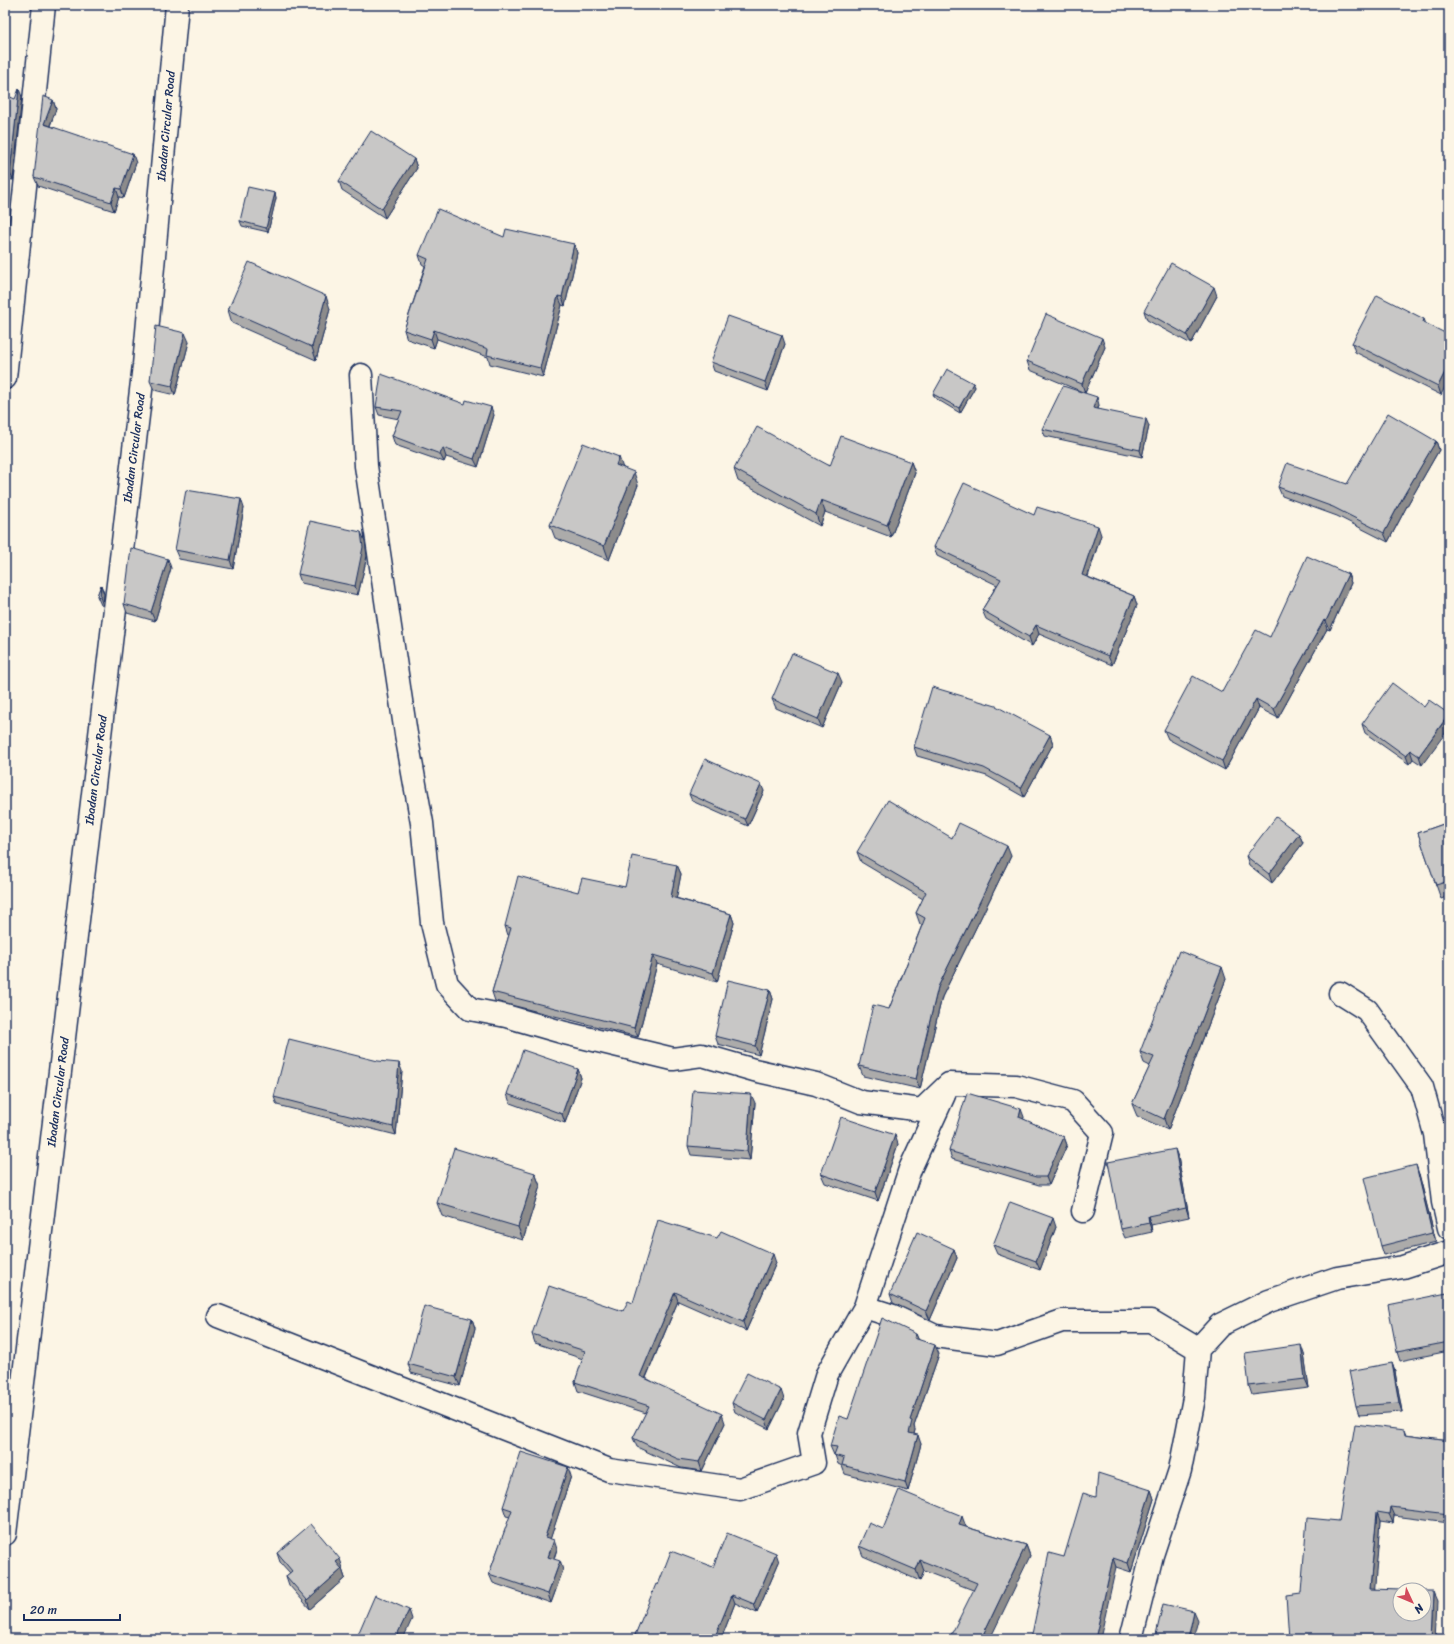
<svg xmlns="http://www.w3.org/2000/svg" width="1454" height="1644" viewBox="0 0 1454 1644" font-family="Sriracha,sans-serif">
  <rect width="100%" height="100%" fill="#fcf5e5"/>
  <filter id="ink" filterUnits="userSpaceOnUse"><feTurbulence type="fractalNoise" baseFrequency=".025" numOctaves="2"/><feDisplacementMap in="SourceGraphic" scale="8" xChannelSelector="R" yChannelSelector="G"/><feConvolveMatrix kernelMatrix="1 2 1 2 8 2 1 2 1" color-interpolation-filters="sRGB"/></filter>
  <g filter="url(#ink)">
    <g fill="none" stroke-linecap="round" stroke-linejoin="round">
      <g stroke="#1b2f5e" stroke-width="25">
        <path id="minor" d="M361 375 366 466 406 734 422 823 432 923 447 984 470 1009 506 1016 565 1033 673 1059 702 1055 754 1070 816 1084 861 1102 922 1110 949 1084 1016 1086 1073 1101 1102 1133 1083 1211
          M1340 993 1367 1010 1422 1087 1435 1134 1443 1202 1449 1228
          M865 1307 910 1169 944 1095
          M218 1316 609 1470 740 1489 814 1463 809 1433 827 1374 865 1307 893 1316 935 1336 997 1344 1062 1321H1151L1198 1349 1194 1398 1180 1470 1152 1555 1131 1639
          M1198 1349 1220 1325 1269 1301 1337 1278 1403 1267 1449 1252"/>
      </g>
      <g stroke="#1b2f5e" stroke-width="25">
        <path id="highway" d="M5 378 44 5
          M5 1534 144 365 177 5"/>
      </g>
      <use href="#minor" stroke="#fcf5e5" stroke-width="22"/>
      <use href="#highway" stroke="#fcf5e5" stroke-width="22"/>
    </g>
    <path fill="#acabaa" stroke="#1b2f5e" d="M22 97 13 180 5 179V104Z
      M53 100 56 109 50 126 136 163 124 198 119 197 114 211 38 186 34 177Z
      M414 159 417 168 385 218 342 190 339 181Z
      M275 193 276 198 268 232 242 226 240 221Z
      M574 244 577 253 565 306 562 305 543 377 490 364 488 357 437 339 434 348 407 339 404 330 425 266 422 264 419 255Z
      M1217 296 1191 344 1147 320 1144 311Z
      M330 309 316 360 232 323 228 310Z
      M1424 319 1426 324 1441 395 1355 352 1352 343Z
      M189 342 175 395 154 390 150 381Z
      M785 344 768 391 714 371 711 362Z
      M1105 347 1085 393 1030 370 1027 361Z
      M973 383 975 387 960 413 935 398 933 394Z
      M1099 405 1098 409 1149 426 1142 457 1045 436 1042 429Z
      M376 407 494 415 478 467 446 457 444 462 395 445 392 436 399 419 379 415Z
      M1436 441 1439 450 1408 504 1388 542 1337 516 1282 496 1278 487 1347 484Z
      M911 462 915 473 891 537 825 512 820 526 738 481 734 469Z
      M623 467 638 485 609 560 555 538 550 525Z
      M244 508 233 569 179 559 175 550Z
      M1034 515 1101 535 1088 577 1134 596 1137 605 1112 665 1039 634 1032 646 986 619 982 610 997 585 937 556 934 547Z
      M365 541 367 556 358 595 301 583 298 574Z
      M171 568 155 621 127 613 124 604Z
      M1348 574 1351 583 1330 630 1327 629 1278 718 1259 708 1225 770 1168 739 1164 730 1222 692 1270 637Z
      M101 585 104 594 103 606 101 605 97 596Z
      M842 682 822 728 776 708 772 699Z
      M1424 707 1422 765 1413 759 1409 764 1365 733 1362 724Z
      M1050 735 1053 744 1024 797 987 776 917 756 914 747Z
      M764 791 748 826 692 801 689 794Z
      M1449 822V896L1441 899 1418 833Z
      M1299 834 1303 843 1272 883 1249 865 1246 856Z
      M952 838 1011 856 942 997 920 1089 863 1076 859 1066 889 1009 922 925 920 924 916 913 923 899 861 862 857 852Z
      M677 865 681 874 676 898 731 914 734 923 717 982 657 964 638 1037 495 1001 492 992 509 935H508L505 926 578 892 625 887Z
      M1226 979 1168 1130 1137 1116 1132 1104 1150 1066 1144 1063 1140 1052Z
      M770 990 773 999 759 1055 718 1044 715 1036Z
      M578 1069 581 1078 565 1123 510 1103 507 1094Z
      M402 1071 396 1135 277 1105 274 1097Z
      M755 1103 750 1160 691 1155 688 1146Z
      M1024 1117 1023 1119 1064 1137 1067 1145 1049 1185H1039L952 1159 949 1151Z
      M898 1144 878 1201 825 1183 821 1174Z
      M1178 1157 1189 1217 1151 1225 1152 1232 1125 1238 1121 1229Z
      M535 1173 540 1186 523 1240 442 1216 437 1203Z
      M1419 1174 1436 1242 1384 1255 1381 1246Z
      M1056 1227 1040 1270 997 1254 993 1245Z
      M954 1249 957 1258 930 1320 893 1303 890 1294Z
      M776 1263 746 1331 678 1301 646 1378 725 1423 702 1471 681 1468 637 1447 633 1438 646 1413 578 1391 575 1382 583 1359 535 1343 532 1334 623 1311 633 1303Z
      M1449 1299V1351L1400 1361 1397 1352Z
      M472 1319 475 1328 460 1386 411 1373 408 1364Z
      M916 1334 918 1339 939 1354 914 1426 915 1430 914 1434 921 1444 908 1491 845 1474 842 1466 838 1464 835 1455H834L830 1446 848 1419Z
      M1304 1354 1309 1388 1252 1395 1249 1386Z
      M1392 1363 1395 1372 1402 1412 1359 1415 1356 1406Z
      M784 1399 769 1429 735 1412 732 1403Z
      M1404 1430 1406 1435 1449 1441V1523L1394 1516 1393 1523 1380 1521 1374 1589 1438 1601 1301 1593 1339 1521Z
      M571 1476 550 1539 557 1549 554 1559 563 1570 551 1603 493 1583 489 1574 510 1517 506 1516 503 1507Z
      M1151 1490 1154 1499 1131 1572 1116 1567 1064 1557 1096 1497Z
      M966 1527 1026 1545 1030 1556 973 1590 924 1571 920 1581 863 1556 859 1546 883 1529Z
      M277 1553 343 1568 342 1569 345 1578 310 1609 289 1585 286 1576 290 1573 280 1562Z
      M779 1562 757 1613 735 1603 721 1639H636L635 1635 658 1585 713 1567Z"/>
    <path fill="#8c8b8b" stroke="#1b2f5e" d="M19 89 22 97 13 180 10 173Z
      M53 100 56 109 47 133 44 124Z
      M133 154 136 163 124 198 121 189Z
      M414 159 417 168 385 218 382 209Z
      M116 188 119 197 114 211 111 202Z
      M275 193 276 198 268 232 266 228Z
      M574 244 577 253 565 306 562 297Z
      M1214 287 1217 296 1191 344 1187 335Z
      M326 296 330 309 316 360 312 347Z
      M558 296 562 305 543 377 540 368Z
      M434 330 437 339 434 348 431 339Z
      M185 333 189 342 175 395 172 386Z
      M782 335 785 344 768 391 765 382Z
      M1102 338 1105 347 1085 393 1082 384Z
      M1449 364V379L1441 395 1438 386Z
      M973 383 975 387 960 413 959 408Z
      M1097 397 1099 405 1096 415 1093 408Z
      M491 407 494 415 478 467 474 459Z
      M1146 419 1149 426 1142 457 1140 450Z
      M1436 441 1439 450 1408 504 1388 542 1384 533 1404 495Z
      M443 448 446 457 444 462 440 454Z
      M619 457 624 471 616 465Z
      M911 462 915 473 891 537 887 525Z
      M634 472 638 485 609 560 604 546Z
      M241 499 244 508 233 569 230 560Z
      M821 500 825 512 820 526 816 514Z
      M1098 526 1101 535 1085 584 1082 575Z
      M361 532 365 541 367 556 358 595 355 586Z
      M168 559 171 568 155 621 151 612Z
      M1348 574 1351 583 1330 630 1326 621Z
      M101 585 104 594 103 606 100 597Z
      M1134 596 1137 605 1112 665 1108 656Z
      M1324 620 1327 629 1278 718 1274 709Z
      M1036 625 1039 634 1032 646 1029 637Z
      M838 673 842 682 822 728 818 719Z
      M1256 699 1259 708 1225 770 1222 761Z
      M1449 715V728L1422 765 1419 756Z
      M1050 735 1053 744 1024 797 1021 788Z
      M1410 750 1413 759 1409 764 1406 756Z
      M761 784 764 791 748 826 745 819Z
      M1299 834 1303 843 1272 883 1269 874Z
      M1007 846 1011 856 942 997 920 1089 916 1079 938 987Z
      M677 865 681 874 675 906 671 897Z
      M731 914 734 923 717 982 713 973Z
      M653 955 657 964 638 1037 634 1028Z
      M1222 967 1226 979 1168 1130 1164 1119Z
      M770 990 773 999 759 1055 755 1046Z
      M399 1063 402 1071 396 1135 393 1127Z
      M578 1069 581 1078 565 1123 562 1114Z
      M751 1094 755 1103 750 1160 747 1151Z
      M1021 1109 1024 1117 1022 1125 1019 1117Z
      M895 1135 898 1144 878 1201 875 1192Z
      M1064 1137 1067 1145 1049 1185 1046 1177Z
      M1175 1149 1178 1157 1189 1217 1186 1208Z
      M1416 1165 1419 1174 1436 1242 1432 1233Z
      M535 1173 540 1186 523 1240 518 1227Z
      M1148 1216 1151 1225 1152 1232 1149 1223Z
      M1053 1218 1056 1227 1040 1270 1036 1261Z
      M954 1249 957 1258 930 1320 926 1311Z
      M773 1254 776 1263 746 1331 743 1322Z
      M675 1292 678 1301 643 1384 640 1376Z
      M472 1319 475 1328 460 1386 456 1377Z
      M916 1334 920 1343 914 1338Z
      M935 1345 939 1354 914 1426 915 1430 912 1442 909 1433 910 1420Z
      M1301 1345 1304 1354 1309 1388 1305 1379Z
      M1392 1363 1395 1372 1402 1412 1399 1403Z
      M781 1390 784 1399 769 1429 766 1420Z
      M722 1414 725 1423 702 1471 699 1462Z
      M918 1435 921 1444 908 1491 905 1482Z
      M568 1467 571 1476 548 1546 545 1537Z
      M1151 1490 1154 1499 1131 1572 1128 1563Z
      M1390 1507 1394 1516 1393 1523 1389 1514Z
      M1377 1512 1380 1521 1374 1598 1370 1589Z
      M962 1516 966 1527 963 1536 959 1525Z
      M554 1540 557 1549 551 1566 548 1557Z
      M1026 1545 1030 1556 990 1639H981Z
      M776 1553 779 1562 757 1613 754 1604Z
      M1113 1558 1116 1567 1100 1639H1095Z
      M340 1559 343 1568 339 1571 336 1562Z
      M920 1560 924 1571 920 1581 916 1570Z
      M560 1561 563 1570 551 1603 548 1594Z
      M342 1569 345 1578 310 1609 307 1600Z
      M1434 1592 1438 1601 1436 1639H1432Z
      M732 1595 735 1603 721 1639H714Z
      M409 1610 412 1619 403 1639H395Z
      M1194 1611 1198 1620 1193 1639H1188Z"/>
    <path fill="#c8c7c6" stroke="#1b2f5e" d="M19 89 10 173 5 171V104L8 96 15 99Z
      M43 96 53 100 44 124 133 154 121 189 116 188 111 202 34 177Z
      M371 131 414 159 382 209 339 181Z
      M248 187 275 193 266 228 240 221Z
      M438 209 504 237 506 229 574 244 562 297 558 296 540 368 487 355 488 349 434 330 431 339 404 330 428 259 419 255Z
      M249 262 326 296 312 347 228 310Z
      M1171 263 1214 287 1187 335 1144 311Z
      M1377 295 1424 319 1423 322 1449 335V364L1438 386 1352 343Z
      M1046 314 1102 338 1082 384 1027 361Z
      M728 316 782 335 765 382 711 362Z
      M156 326 185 333 172 386 150 381Z
      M947 369 973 383 959 408 933 394Z
      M381 374 465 404 466 400 491 407 474 459 443 448 440 454 392 436 402 411 376 407Z
      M1063 386 1097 397 1093 408 1146 419 1140 450 1042 429Z
      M1388 413 1436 441 1404 495 1384 533 1333 507 1278 487 1287 463 1347 484Z
      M757 427 830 466 841 436 911 462 887 525 821 500 816 514 734 469Z
      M583 443 619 457 616 465 634 472 604 546 550 525Z
      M964 483 1034 515 1037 507 1098 526 1082 575 1134 596 1108 656 1036 625 1029 637 982 610 1001 579 934 547Z
      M186 490 241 499 230 560 175 550Z
      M310 521 361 532 363 547 355 586 298 574Z
      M131 548 168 559 151 612 124 604Z
      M1307 556 1348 574 1326 621 1324 620 1274 709 1256 699 1222 761 1164 730 1193 676 1222 692 1256 630 1270 637Z
      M101 585 100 597 97 596Z
      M792 653 838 673 818 719 772 699Z
      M1392 683 1424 707 1429 700 1449 714 1419 756 1410 750 1406 756 1362 724Z
      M932 687 996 706 1050 735 1021 788 984 768 914 747Z
      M705 759 761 784 745 819 689 794Z
      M888 800 952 838 959 823 1007 846 938 987 916 1079 859 1066 873 1005 889 1009 925 918 916 913 926 892 857 852Z
      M1276 817 1299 834 1269 874 1246 856Z
      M1449 822V881L1436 885 1418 833Z
      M632 856 677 865 671 897 731 914 713 973 653 955 634 1028 492 992 511 928 505 926 518 876 578 892 582 878 625 887Z
      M1179 951 1222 967 1164 1119 1132 1104 1154 1057 1140 1052Z
      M728 980 770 990 755 1046 715 1036Z
      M289 1039 378 1061 399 1063 393 1127 274 1097Z
      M523 1050 578 1069 562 1114 507 1094Z
      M693 1090 751 1094 747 1151 688 1146Z
      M967 1093 1021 1109 1019 1117 1064 1137 1046 1177H1036L949 1151Z
      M841 1117 895 1135 875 1192 821 1174Z
      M454 1148 535 1173 518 1227 437 1203Z
      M1175 1149 1186 1208 1148 1216 1149 1223 1121 1229 1108 1162Z
      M1416 1165 1432 1233 1381 1246 1364 1178Z
      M1010 1202 1053 1218 1036 1261 993 1245Z
      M658 1220 717 1238 721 1231 773 1254 743 1322 675 1292 640 1376 722 1414 699 1462 678 1459 633 1438 649 1406 575 1382 585 1351 532 1334 549 1286 623 1311 628 1301 633 1303Z
      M917 1232 954 1249 926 1311 890 1294Z
      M1447 1293 1449 1304V1342L1397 1352 1388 1305Z
      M424 1306 472 1319 456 1377 408 1364Z
      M882 1318 916 1334 914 1338 935 1345 910 1420 912 1421 909 1433 918 1435 905 1482 842 1465 844 1458 834 1455 837 1447 830 1446 839 1416 848 1419Z
      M1301 1345 1305 1379 1249 1386 1245 1353Z
      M1392 1363 1399 1403 1356 1406 1349 1371Z
      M747 1373 781 1390 766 1420 732 1403Z
      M1355 1424 1404 1430 1405 1435 1449 1441V1514L1390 1507 1389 1514 1377 1512 1370 1589 1400 1590V1614H1424V1592H1434L1432 1639H1289L1286 1595 1301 1593 1307 1518 1339 1521Z
      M521 1452 568 1467 545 1537 554 1540 548 1557 560 1561 548 1594 489 1574 512 1510 503 1507Z
      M1098 1473 1151 1490 1128 1563 1113 1558 1095 1639H1031L1049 1553 1064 1557 1083 1493 1096 1497Z
      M899 1490 962 1516 959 1525 1026 1545 981 1639H949L977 1583 920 1560 916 1570 859 1546 869 1523 883 1529Z
      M311 1524 340 1559 336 1562 342 1569 307 1600 286 1576 292 1571 277 1553Z
      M727 1533 776 1553 754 1604 732 1595 714 1639H646L635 1635 656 1584 658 1585 671 1551 713 1567Z
      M375 1595 409 1610 395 1639H356Z
      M1163 1604 1194 1611 1188 1639H1155Z"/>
  </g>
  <g text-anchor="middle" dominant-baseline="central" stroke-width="3" stroke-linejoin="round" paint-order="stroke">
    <g font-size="12" fill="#1b2f5e" stroke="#fcf5e5">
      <text transform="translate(166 126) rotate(-85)">Ibadan Circular Road</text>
      <text transform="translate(134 448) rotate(-83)">Ibadan Circular Road</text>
      <text transform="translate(96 770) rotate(-83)">Ibadan Circular Road</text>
      <text transform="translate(58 1092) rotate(-83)">Ibadan Circular Road</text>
    </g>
  </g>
  <rect width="1454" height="1644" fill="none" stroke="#fcf5e5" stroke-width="20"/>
  <rect x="10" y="10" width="1434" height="1624" fill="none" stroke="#1b2f5e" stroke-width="1.5" filter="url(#ink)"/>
  <g transform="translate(1412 1602) rotate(134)"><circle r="19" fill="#fcf5e5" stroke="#a2a6af"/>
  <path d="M0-3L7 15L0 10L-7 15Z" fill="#d1495b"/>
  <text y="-6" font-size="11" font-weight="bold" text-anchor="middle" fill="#1b2f5e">N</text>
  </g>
  <path d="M24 1614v6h96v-6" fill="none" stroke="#1b2f5e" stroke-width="2"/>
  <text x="30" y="1614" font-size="12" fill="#1b2f5e" stroke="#fcf5e5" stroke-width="3" paint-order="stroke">20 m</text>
</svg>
